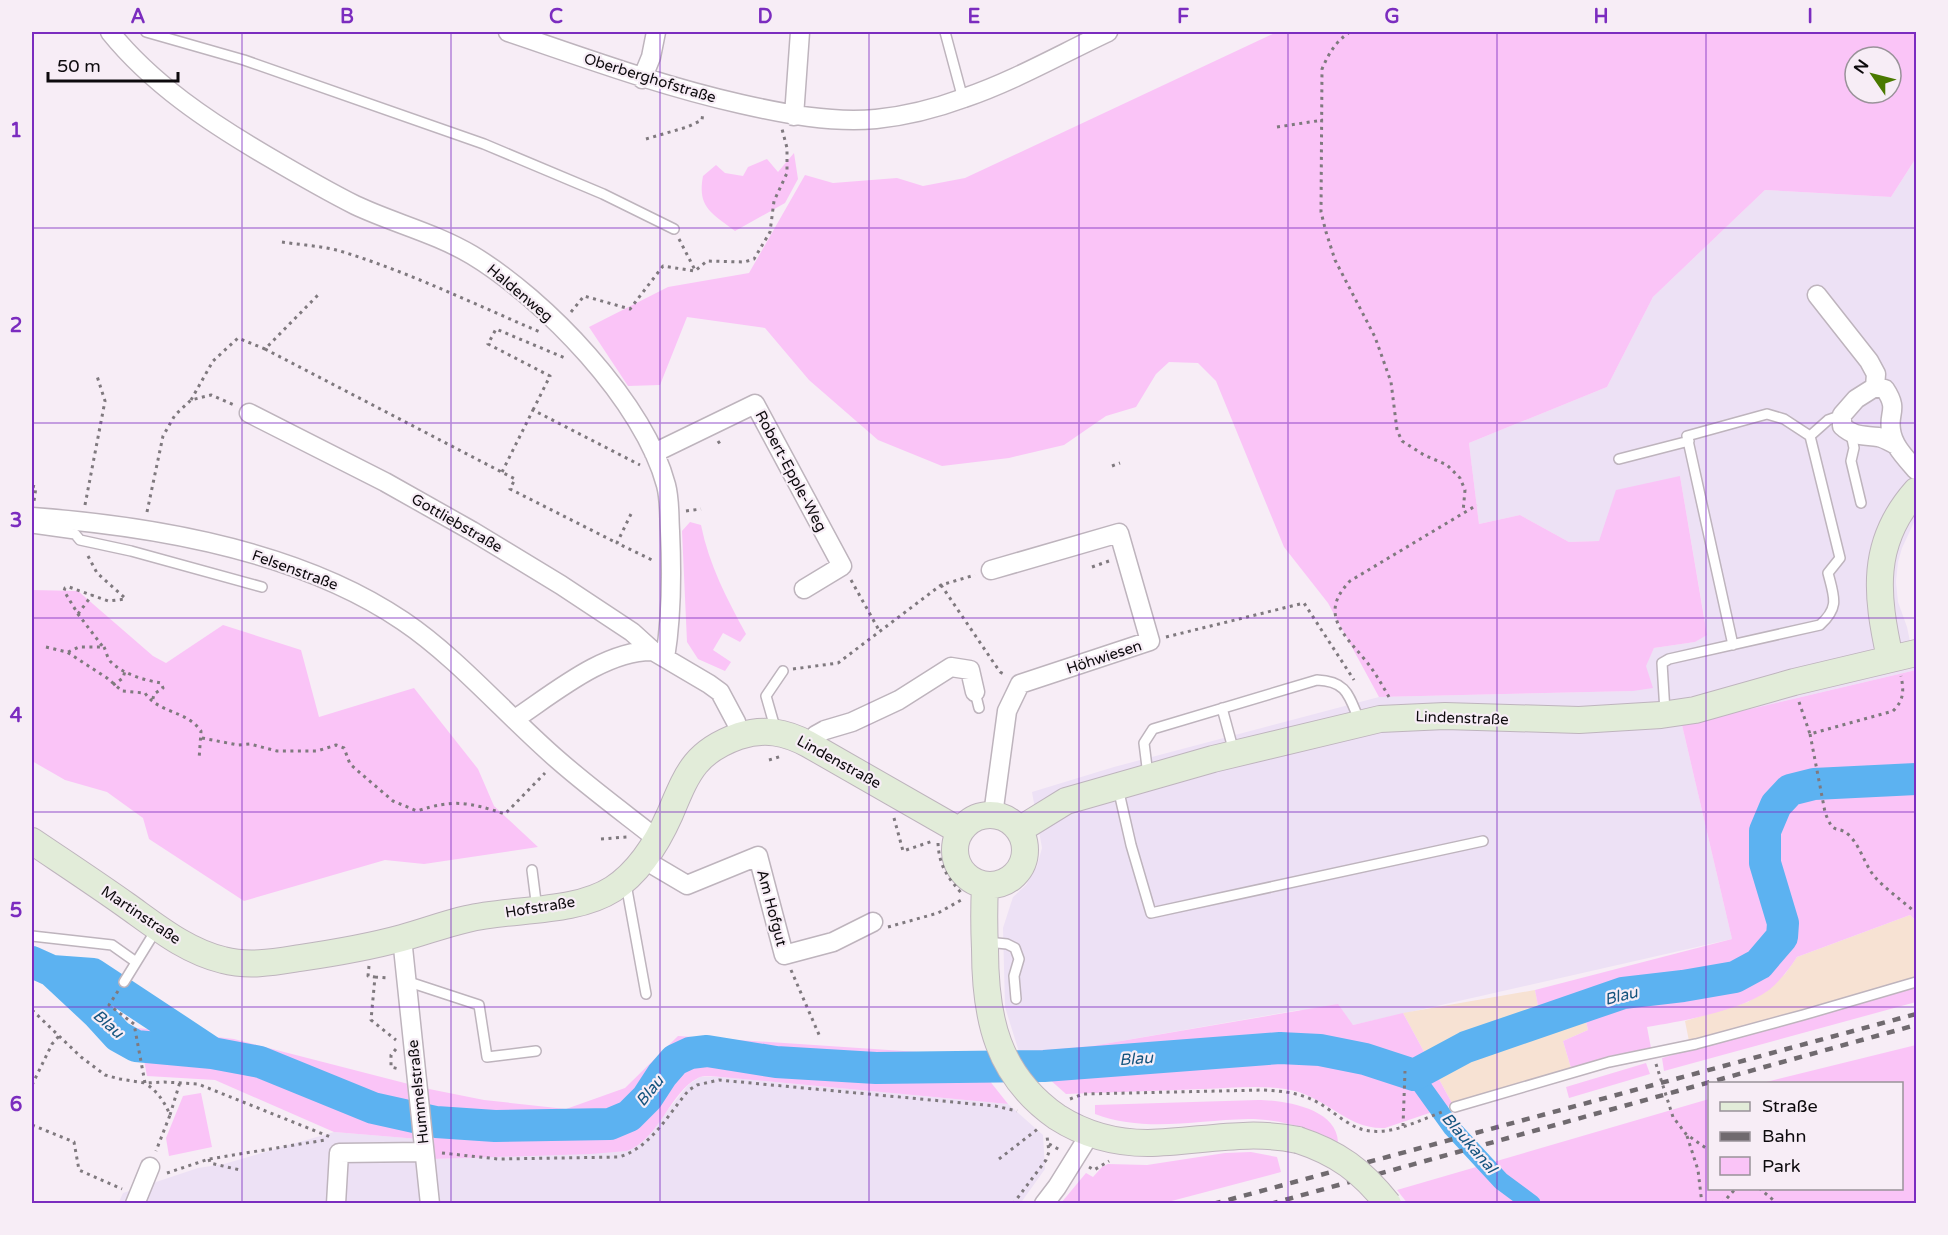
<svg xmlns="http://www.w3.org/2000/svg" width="1948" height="1235" viewBox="0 0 1948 1235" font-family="'Varela Round',sans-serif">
  <rect width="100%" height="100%" fill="#f7edf6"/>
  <path fill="#ede1f5" d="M1916 158V518L1902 548 1898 562 1896 582 1898 602 1907 627 1916 670 1682 725 1732 939 1353 1025 1299 1010 1092 1046 1019 1052 1005 1007 1003 928 1013 897 1026 885 1037 866 1042 848 1032 792 1114 767 1379 697 1633 691 1654 648 1695 642 1707 634 1680 476 1599 541 1569 542 1520 515 1479 524 1469 443 1607 387 1653 297 1765 190 1891 197Z
    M700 1077H721L1008 1104 1043 1135 1045 1169 1020 1204H118L123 1193 198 1168 224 1164 334 1132 431 1140 433 1159 627 1151 642 1142 688 1085Z"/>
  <path fill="#f7e2d3" d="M1910 915 1916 921V978L1689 1041 1685 1021 1748 1002 1785 974 1797 957Z
    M1535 990 1543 1032 1585 1017 1588 1030 1563 1041 1571 1068 1453 1105 1403 1013Z"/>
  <path fill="#fac4f7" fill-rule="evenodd" d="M1277 32H1916V158L1891 197 1765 190 1653 297 1607 387 1469 443 1479 524 1520 515 1569 542 1599 541 1616 490 1680 476 1707 635 1695 642 1654 648 1646 666 1653 688 1633 691 1379 697 1328 603 1284 547 1216 381 1198 363 1169 362 1156 374 1136 407 1106 416 1064 445 1009 458 942 466 878 440 809 380 765 328 687 317 660 385 628 386 589 327 668 287 749 273 805 175 833 183 897 178 923 186 965 178ZM1855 57H1891V93H1855Z
    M794 153 798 179 785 203 735 231C712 213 697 208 703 176L716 165 725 173 743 176 748 167 767 159 778 172Z
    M690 522 701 525C709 565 727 599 746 634L740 642 723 633 713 650 731 662 725 671 698 659 687 642 682 531Z
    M32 590 78 591 153 656 166 663 223 625 301 650 319 717 414 688 478 769 494 806 538 847 424 864 385 860 244 901 149 839 143 818 107 792 65 780 32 761Z
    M1916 670V921L1910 915 1797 957C1789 969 1780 981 1769 990 1740 1011 1683 1021 1647 1027L1651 1048 1609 1056 1571 1068 1563 1041 1588 1030 1585 1017 1543 1033 1535 990 1732 939 1682 725Z
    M1916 987V1002L1664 1071 1662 1058Z
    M1338 1004 1353 1025 1403 1013 1453 1105 1385 1128C1346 1130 1325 1094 1285 1089 1259 1085 1230 1088 1203 1089 1158 1091 1112 1092 1066 1094L1019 1052 1092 1046Z
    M138 1028 234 1039 424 1088 484 1100 566 1109 625 1088 678 1036 978 1056 989 1080 1008 1104 721 1077C714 1077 704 1075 698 1078 670 1092 660 1138 627 1151L591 1154 433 1159 430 1140 334 1132 215 1080 147 1076Z
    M1916 1045V1203L1408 1204 1397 1190 1709 1099 1710 1188H1902V1084L1762 1083Z
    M1646 1063 1650 1074 1569 1098 1566 1087Z
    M201 1093 212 1147 169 1156 166 1138 183 1096Z
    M1258 1100C1283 1100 1337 1108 1338 1142 1311 1128 1279 1119 1248 1119 1197 1120 1145 1133 1095 1114V1105Z
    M1251 1152 1277 1157 1281 1172 1164 1203H1061L1086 1173 1093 1177 1102 1167 1108 1164 1147 1165 1225 1153Z"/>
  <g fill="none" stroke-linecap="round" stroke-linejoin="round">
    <path stroke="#5cb2f1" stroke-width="18" d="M1414 1075 1452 1128 1501 1181 1532 1204"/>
    <path stroke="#5cb2f1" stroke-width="32" d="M32 962 52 971 97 1013 118 1036 136 1046 212 1053 260 1062 373 1108 436 1122 495 1126 610 1124 629 1116 647 1098 662 1075 675 1060 690 1053 707 1051 776 1062 876 1068 1044 1066 1280 1048 1320 1050 1365 1059 1414 1075 1466 1047 1623 993 1683 986 1735 977 1759 964 1782 937 1783 923 1765 863V831L1776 805 1790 790 1814 784 1916 779
      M52 971 93 974 211 1052"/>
    <g stroke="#beb4bd" stroke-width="12">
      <path id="lane" d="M146 32 244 60 484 144 603 194 674 229
        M945 32 963 99
        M1851 434 1854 448 1851 461 1861 503
        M1810 436 1828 420 1842 415
        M1619 459 1689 441
        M32 528 75 534 80 540 131 551 262 587
        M975 692 979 708
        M1222 708 1234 752
        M1665 712 1662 663 1669 659 1820 625C1840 607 1834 597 1828 573L1840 558 1810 436 1784 419 1767 414 1687 436 1733 645
        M776 731 766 696 783 671
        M1148 775 1144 743 1153 729 1317 680C1348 681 1349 697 1360 722
        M1118 788 1131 845 1151 913 1483 841
        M532 870 537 909
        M626 884 646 994
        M32 936 112 945 136 962
        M987 942 1007 944 1015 948 1019 959 1014 976 1016 999
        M406 981 479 1005 487 1057 536 1051
        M124 982 156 930
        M1455 1107 1609 1062 1696 1044 1803 1015 1916 982"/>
    </g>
    <g stroke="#beb4bd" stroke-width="21">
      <path id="street" d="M110 32C152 84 209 122 267 156 296 173 325 190 355 205 393 223 435 233 472 255 545 299 644 402 666 485 670 500 669 516 670 531 672 574 672 616 665 658
        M508 32C585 58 661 86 741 104 785 114 831 123 876 119 905 116 937 108 964 98 1014 81 1061 54 1108 32
        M642 79 651 57 656 32
        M794 116 800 32
        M1817 295 1869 361 1876 374 1875 387
        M249 413 385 482 472 531 561 585 632 632 653 651 709 684 720 692 736 722 740 736
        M1896 445C1890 442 1884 438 1878 437 1863 435 1854 437 1842 426V415L1856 399 1875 387 1885 389C1899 410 1888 412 1891 430 1893 446 1906 458 1916 470
        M654 453 755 404 842 566 804 589
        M32 517C153 526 300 551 403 621 458 658 507 716 558 760 590 788 624 813 657 839
        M991 570 1119 533 1150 641 1020 684 1007 711 993 815
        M515 719C554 693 605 650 653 651
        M808 744 816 735 825 730 852 722 899 700 951 667 970 670 975 692
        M643 859 687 885 758 856 784 955 833 942 873 922
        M402 938 430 1204
        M135 1204 150 1167
        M336 1204 339 1153 424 1152
        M1044 1204 1057 1187 1090 1134"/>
    </g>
    <g stroke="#beb4bd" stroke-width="28">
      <path id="secondary" d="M1890 658C1876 595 1870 543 1916 491
        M955 850a35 35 0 1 1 70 0a35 35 0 1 1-70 0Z
        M1019 830 1066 801 1213 759 1380 719 1445 716 1579 720 1661 715 1695 710 1794 682 1916 653
        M32 841C63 862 95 883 126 905 157 927 186 951 223 960 249 967 275 962 300 958 334 953 369 947 402 938 424 932 445 924 467 919 512 908 574 914 613 889 639 872 658 841 670 814 687 774 694 752 739 736 765 728 785 732 808 744L960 831
        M985 885C984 906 984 928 985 949 985 1018 997 1075 1057 1117 1085 1135 1115 1143 1148 1143 1199 1142 1247 1129 1298 1140"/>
    </g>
    <path stroke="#7f797e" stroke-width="3" stroke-dasharray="3 4.5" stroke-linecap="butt" d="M1350 32C1336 41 1329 53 1322 69L1321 212 1326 232 1335 260 1375 337 1391 382 1397 430 1402 441 1424 455 1447 465 1460 478 1465 490 1463 512
      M1277 127 1323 120
      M646 139 687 127 702 120 703 112
      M679 239 695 270
      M282 242C301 245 322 246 340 251 409 272 474 304 540 332
      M571 312 584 296 630 309 663 266 695 271 707 261 744 262 754 259 770 232 774 201 787 173V148L782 129
      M265 349 515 479 510 489 617 543
      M191 400 213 361 238 338 265 349 319 294
      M533 410 550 376 488 344 496 329 565 358
      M718 441 722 447
      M1112 466 1120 463
      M32 468 33 461
      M502 472 533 410 640 465
      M32 486 36 487 34 501
      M85 505 105 401 97 376
      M686 511 701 509
      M147 512 163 436 175 415 191 400 211 395 234 405
      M631 514 617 543 654 561
      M88 556 97 573 126 599
      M1092 567 1109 561
      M851 580 880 632
      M941 585 1000 672 1006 675
      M78 614 92 595
      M1166 637 1304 603 1354 680
      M46 647 67 652 107 678 122 691 145 693C158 713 186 710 201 731L199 760
      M104 647C106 651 107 657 110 661 122 674 144 680 161 683L163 688 154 694 152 703
      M68 652 79 647H103L78 614 64 591 65 588 69 587 108 601 126 599
      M793 669 838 663 941 585 975 575
      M113 685 123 678 125 671
      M1389 697C1382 685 1375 672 1366 661 1344 634 1318 614 1350 581L1477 505
      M1799 702 1810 734 1893 711C1904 700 1904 691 1901 676
      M1810 734 1825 812C1834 838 1837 823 1850 836 1861 848 1864 863 1874 876 1885 889 1903 901 1916 913
      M202 738 238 745 250 744 277 751H317L336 745 344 748 350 764 366 778 393 801 417 811C454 799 468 802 505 814L545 773
      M769 760 782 756
      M894 818 903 851 933 841
      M601 839 627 837
      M938 843C939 866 948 878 963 895
      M888 927 938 913 963 899
      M369 966 368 976 375 977 371 1020 396 1040
      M791 970 820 1037
      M375 977 388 978
      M118 991 109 1005 134 1024 145 1083C158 1092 164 1101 170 1115L156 1151
      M32 1010 81 1057 105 1075 120 1079 145 1083 164 1082 198 1084 333 1138
      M396 1049 391 1055V1067L399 1069
      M1656 1064 1673 1117 1686 1134 1710 1151
      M32 1085 52 1044 60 1035
      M1070 1099 1083 1094 1264 1090C1283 1091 1300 1093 1317 1102 1334 1111 1350 1129 1370 1131 1395 1134 1422 1119 1445 1111
      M170 1115 180 1082
      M32 1125 74 1142 79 1170 122 1189
      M1403 1126 1405 1071
      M1687 1136 1698 1170 1702 1204
      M1049 1144 1060 1150
      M442 1153 498 1159 619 1157C652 1147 668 1114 689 1090L697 1085 719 1080 995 1106 1017 1111
      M209 1159 210 1163 240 1170
      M999 1159 1039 1128
      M1089 1167 1094 1170 1109 1161
      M167 1173 209 1159 325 1140 327 1141
      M1759 1188 1778 1204
      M1013 1204 1046 1160 1049 1152 1047 1136
      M1722 1204 1736 1188"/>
    <use href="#lane" stroke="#fff" stroke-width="9"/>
    <use href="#street" stroke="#fff" stroke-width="18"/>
    <use href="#secondary" stroke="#e2ecd9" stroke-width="26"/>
    <path stroke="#706a6f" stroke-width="4.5" stroke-dasharray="8 8" stroke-linecap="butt" d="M1213 1204 1916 1014
      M1270 1204 1916 1025"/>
    <g stroke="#beb4bd" stroke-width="28" stroke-linecap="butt">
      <path id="secondary-bridge" d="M1298 1140C1338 1153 1362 1171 1388 1204"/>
    </g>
    <use href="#secondary-bridge" stroke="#e2ecd9" stroke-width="26"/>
  </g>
  <path fill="none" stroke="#7b2cbf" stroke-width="1.5" stroke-opacity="0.55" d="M242 32V1204M451 32V1204M660 32V1204M869 32V1204M1079 32V1204M1288 32V1204M1497 32V1204M1706 32V1204M32 228H1916M32 423H1916M32 618H1916M32 812H1916M32 1007H1916"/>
  <g text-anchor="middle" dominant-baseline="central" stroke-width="4.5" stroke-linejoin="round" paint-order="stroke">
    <g font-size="15" fill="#0d0a0d" stroke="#f7edf6">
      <text transform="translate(650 78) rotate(17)">Oberberghofstraße</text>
      <text transform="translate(520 293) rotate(40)">Haldenweg</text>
      <text transform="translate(791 471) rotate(62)">Robert-Epple-Weg</text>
      <text transform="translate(457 523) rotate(30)">Gottliebstraße</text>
      <text transform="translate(295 570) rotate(20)">Felsenstraße</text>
      <text transform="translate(1104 657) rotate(-18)">Höhwiesen</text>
      <text transform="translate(1462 718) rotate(2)">Lindenstraße</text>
      <text transform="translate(839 762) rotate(29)">Lindenstraße</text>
      <text transform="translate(540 907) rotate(-9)">Hofstraße</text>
      <text transform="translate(772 908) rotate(75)">Am Hofgut</text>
      <text transform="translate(141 915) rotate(34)">Martinstraße</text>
      <text transform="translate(418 1092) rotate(-96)">Hummelstraße</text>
    </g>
    <g font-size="16" font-style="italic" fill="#14547e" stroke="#f7edf6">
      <text transform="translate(1621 996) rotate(-14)">Blau</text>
      <text transform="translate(108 1024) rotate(41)">Blau</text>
      <text transform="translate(1136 1059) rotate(-4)">Blau</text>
      <text transform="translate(650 1091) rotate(-51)">Blau</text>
      <text transform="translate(1469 1143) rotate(49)">Blaukanal</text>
    </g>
  </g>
  <rect width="1948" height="1235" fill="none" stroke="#f7edf6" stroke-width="66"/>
  <rect x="1708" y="1082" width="195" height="108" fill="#f7edf6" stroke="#999299" stroke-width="1.5"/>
  <rect x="1720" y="1102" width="30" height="9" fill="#e2ecd9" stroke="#999299" stroke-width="1.5"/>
  <text x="1762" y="1112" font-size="18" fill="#0d0a0d">Straße</text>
  <rect x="1720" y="1132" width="30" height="9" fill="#706a6f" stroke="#999299" stroke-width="1.5"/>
  <text x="1762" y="1142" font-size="18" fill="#0d0a0d">Bahn</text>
  <rect x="1720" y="1157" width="30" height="18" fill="#fac4f7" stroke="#999299" stroke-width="1.5"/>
  <text x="1762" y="1172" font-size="18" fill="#0d0a0d">Park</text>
  <g transform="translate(1873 75) rotate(305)"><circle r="28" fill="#f7edf6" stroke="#999299" stroke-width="1.5"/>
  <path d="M0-4.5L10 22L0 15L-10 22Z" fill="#4a7900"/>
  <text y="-9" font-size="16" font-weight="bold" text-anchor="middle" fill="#0d0a0d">N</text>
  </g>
  <path d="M48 72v9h130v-9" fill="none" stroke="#0d0a0d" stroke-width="3"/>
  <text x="57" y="72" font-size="18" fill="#0d0a0d" stroke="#f7edf6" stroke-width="4.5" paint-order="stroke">50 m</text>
  <rect x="33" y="33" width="1882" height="1169" fill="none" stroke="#7b2cbf" stroke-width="2"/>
  <g font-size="20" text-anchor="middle" font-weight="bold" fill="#7b2cbf">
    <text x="138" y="23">A</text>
    <text x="347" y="23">B</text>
    <text x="556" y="23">C</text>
    <text x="765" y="23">D</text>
    <text x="974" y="23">E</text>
    <text x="1183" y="23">F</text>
    <text x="1392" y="23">G</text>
    <text x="1601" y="23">H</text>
    <text x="1810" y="23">I</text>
    <text x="16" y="137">1</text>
    <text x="16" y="332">2</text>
    <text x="16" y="527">3</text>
    <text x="16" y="722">4</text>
    <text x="16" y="917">5</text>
    <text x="16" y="1111">6</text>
  </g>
</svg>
